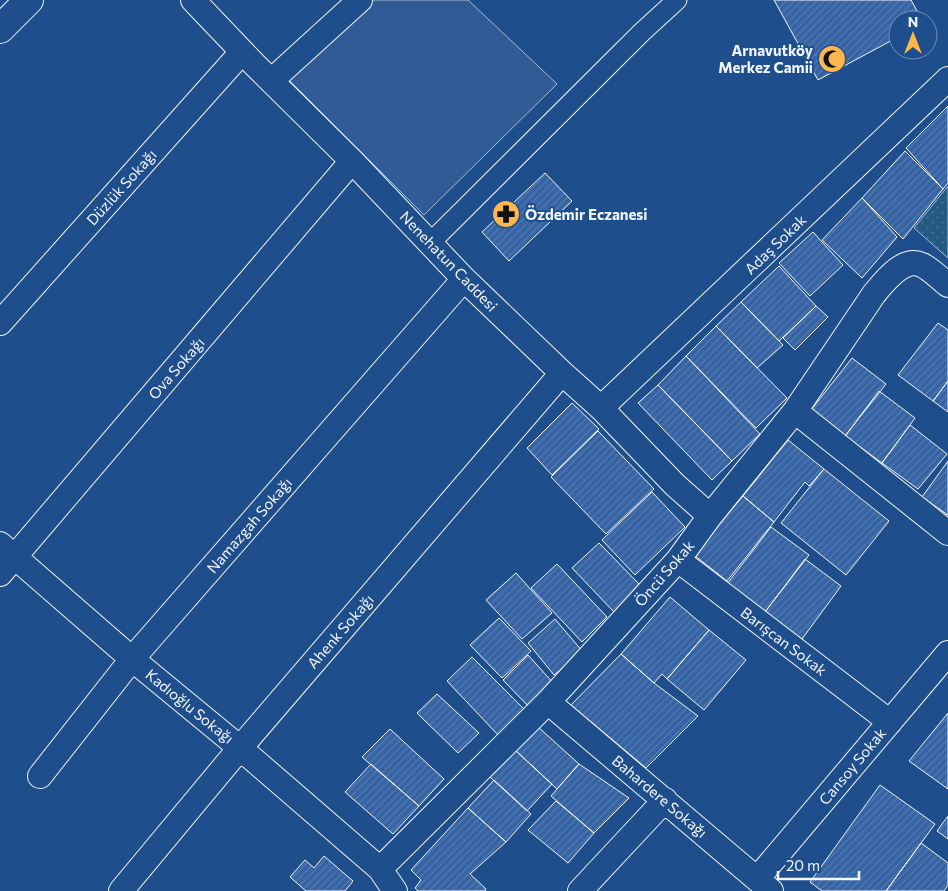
<svg xmlns="http://www.w3.org/2000/svg" width="948" height="891" viewBox="0 0 948 891" font-family="Commissioner,sans-serif">
  <defs>
    <pattern id="grass-dots" width="8" height="8" patternUnits="userSpaceOnUse" patternTransform="scale(1.25)"><rect width="8" height="8" fill="#245a82"/><path d="M2 2h.1M6 6h.1" fill="none" stroke="#447295" stroke-width="1.8" stroke-linecap="round"/></pattern>
    <pattern id="building-hatch" width="6" height="6" patternUnits="userSpaceOnUse" patternTransform="scale(1.25)"><rect width="6" height="6" fill="#3563a3"/><path d="M-1 1l2-2M0 6l6-6M5 7l2-2" fill="none" stroke="#537ab1"/></pattern>
  </defs>
  <rect width="100%" height="100%" fill="#1f4e8c"/>
  <path fill="url(#grass-dots)" stroke="#a8bbd7" d="M948 186V258L914 228Z"/>
  <path fill="#305b95" stroke="#a8bbd7" d="M373 0H468L557 84 424 215 289 80Z"/>
  <path fill="url(#building-hatch)" stroke="#f2f6ff" d="M774 0H911L922 20H898V37L818 80Z
    M948 106V183L943 189 906 148Z
    M905 151 943 189 903 239 862 198Z
    M545 173 572 201 509 261 482 232Z
    M862 198 897 237 862 278 822 240Z
    M813 232 843 265 810 296 779 263Z
    M779 266 816 306 779 341 741 302Z
    M741 302 783 345 757 368 716 326Z
    M816 306 828 317 795 350 783 338Z
    M938 323 948 330V381L933 401 898 375Z
    M716 326 787 398 756 428 686 356Z
    M686 356 760 434 732 461 658 385Z
    M852 358 886 384 845 436 811 410Z
    M948 381V412L933 401Z
    M658 385 732 461 712 480 638 403Z
    M879 391 915 418 882 463 845 436Z
    M572 403 599 429 552 475 527 448Z
    M910 425 947 454 918 489 882 463Z
    M598 431 654 489 606 534 551 477Z
    M788 440 824 469 809 486 805 482 774 522 743 496Z
    M948 461V515L922 497Z
    M824 469 889 521 846 575 781 523Z
    M652 492 685 527 635 575 602 540Z
    M743 496 774 522 727 581 694 555Z
    M771 527 809 555 765 612 727 584Z
    M599 543 642 587 614 612 572 568Z
    M805 559 841 586 802 639 765 612Z
    M557 564 607 617 582 642 531 588Z
    M516 573 552 613 522 639 486 600Z
    M670 597 709 630 667 679 662 674 654 683 621 654Z
    M499 618 531 651 502 678 470 645Z
    M555 619 583 652 554 675 528 643Z
    M709 630 746 660 704 710 667 679Z
    M621 654 654 683 698 716 646 768 571 705Z
    M528 655 555 685 531 709 503 680Z
    M472 657 525 710 499 736 447 681Z
    M437 694 479 733 458 753 417 713Z
    M948 713V789L909 761Z
    M537 726 579 764 557 789 515 750Z
    M390 729 444 779 419 806 362 757Z
    M515 750 552 784 527 811 490 777Z
    M371 764 419 806 393 834 345 792Z
    M579 764 629 798 594 833 551 796Z
    M494 780 531 814 506 842 468 808Z
    M880 785 935 824 886 891H822L810 882Z
    M556 801 594 833 568 863 528 830Z
    M468 808 506 842 470 874 486 889 485 891H418L415 888 421 880 411 870Z
    M948 816V839L937 831Z
    M921 843 948 863V885L944 891H886Z
    M324 856 353 881 345 891H306L290 877 305 860 314 868Z"/>
  <g fill="none" stroke-linecap="round" stroke-linejoin="round">
    <g stroke="#f2f6ff" stroke-width="21">
      <path id="pedestrian" d="M430 243 642 32 677 0"/>
    </g>
    <g stroke="#f2f6ff" stroke-width="26">
      <path id="minor" d="M193 0 254 64 352 161 464 279 562 373 601 408 675 485 710 516
        M271 81 360 0
        M0 323 242 52
        M601 408 948 79
        M795 411 948 533
        M0 544 132 659 240 748 380 869 395 891
        M678 560 890 722
        M0 574 352 161
        M548 702 771 891
        M40 776 132 659 464 279
        M380 869 548 702 678 560 710 516 795 411 874 294C884 282 903 256 922 265 931 269 940 279 948 285
        M757 879 948 653
        M121 891 240 748 562 373
        M580 891 665 800"/>
    </g>
    <g stroke="#f2f6ff" stroke-width="30">
      <path id="tertiary" d="M0 29 29 0"/>
    </g>
    <use href="#pedestrian" stroke="#1f4e8c" stroke-width="19"/>
    <use href="#minor" stroke="#1f4e8c" stroke-width="24"/>
    <use href="#tertiary" stroke="#1f4e8c" stroke-width="28"/>
  </g>
  <defs>
    <g id="mosque-disc" transform="scale(1.4375)"><circle r="9.5" fill="#ffb74d" stroke="#1f4e8c"/><path d="M3.5-4.9A6 6 0 1 0 3.5 4.9A5 5 0 1 1 3.5-4.9Z" fill="#111"/></g>
    <g id="pharmacy-disc" transform="scale(1.4375)"><circle r="9.5" fill="#ffb74d" stroke="#1f4e8c"/><path d="M-2-6h4v4h4v4h-4v4h-4v-4h-4v-4h4Z" fill="#111"/></g>
  </defs>
  <g fill-rule="evenodd">
    <use href="#mosque-disc" x="832" y="59"/>
    <use href="#pharmacy-disc" x="506" y="214"/>
  </g>
  <g text-anchor="middle" dominant-baseline="central" stroke-width="4" stroke-linejoin="round" paint-order="stroke">
    <g font-size="15" font-weight="bold" fill="#f2f6ff" stroke="#1f4e8c" text-anchor="end">
      <text x="813" y="50">Arnavutköy<tspan x="813" dy="17">Merkez Camii</tspan></text>
      <text x="525" y="214" text-anchor="start">Özdemir Eczanesi</text>
    </g>
    <g font-size="15" fill="#f2f6ff" stroke="#1f4e8c">
      <text transform="translate(121 187) rotate(-48)">Düzlük Sokağı</text>
      <text transform="translate(775 244) rotate(-44)">Adaş Sokak</text>
      <text transform="translate(449 261) rotate(46)">Nenehatun Caddesi</text>
      <text transform="translate(176 368) rotate(-49)">Ova Sokağı</text>
      <text transform="translate(249 525) rotate(-49)">Namazgah Sokağı</text>
      <text transform="translate(664 573) rotate(-49)">Öncü Sokak</text>
      <text transform="translate(340 631) rotate(-49)">Ahenk Sokağı</text>
      <text transform="translate(784 641) rotate(37)">Barışcan Sokak</text>
      <text transform="translate(190 706) rotate(39)">Kadıoğlu Sokağı</text>
      <text transform="translate(852 766) rotate(-50)">Cansoy Sokak</text>
      <text transform="translate(660 796) rotate(40)">Bahardere Sokağı</text>
    </g>
  </g>
  <g transform="translate(913 35)"><circle r="24" fill="#1f4e8c" stroke="#7391ba"/>
  <path d="M0-4L9 19L0 12L-9 19Z" fill="#ffb74d"/>
  <text y="-8" font-size="14" font-weight="bold" text-anchor="middle" fill="#f2f6ff">N</text>
  </g>
  <path d="M778 871v8h81v-8" fill="none" stroke="#f2f6ff" stroke-width="2.5"/>
  <text x="786" y="871" font-size="15" fill="#f2f6ff" stroke="#1f4e8c" stroke-width="4" paint-order="stroke">20 m</text>
</svg>
